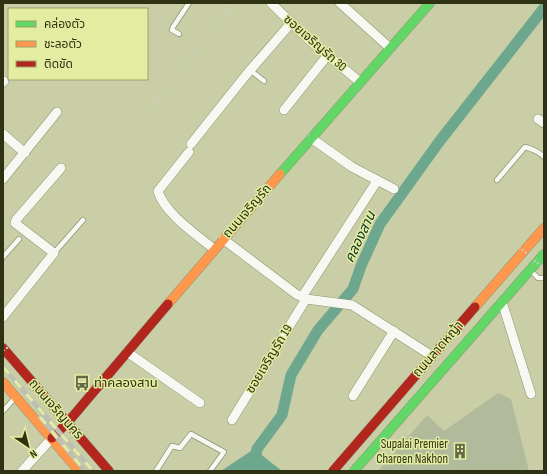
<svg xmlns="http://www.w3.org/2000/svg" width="547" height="474" viewBox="0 0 547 474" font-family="'Sofia Sans Condensed','Noto Sans Thai',sans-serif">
  <rect width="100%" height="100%" fill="#c9cea6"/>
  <path fill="#6da88e" d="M254 449 282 471H221Z"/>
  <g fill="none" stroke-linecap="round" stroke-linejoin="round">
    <path stroke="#6da88e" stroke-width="11" d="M246 471 254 467 257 449 282 415 291 375 318 330 353 289 361 266 380 224 439 142 544 8"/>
  </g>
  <path fill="#b1bb9c" d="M498 393 511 399 529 471H378L427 415 444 431Z"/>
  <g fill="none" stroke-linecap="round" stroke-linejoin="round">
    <g stroke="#8f9372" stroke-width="6">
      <path id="lane" d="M179 34 172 30 173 27 189 3
        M250 70 264 81
        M497 180 525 147C533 149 539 152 544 157
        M54 253 83 220
        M3 257 19 239
        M531 271 538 278H544
        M3 411 15 398
        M156 471 172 446 180 448 191 434 224 452 210 471"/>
    </g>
    <g stroke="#8f9372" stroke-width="10">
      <path id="street" d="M271 3 309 40 360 82
        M340 3 390 48
        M3 82 4 81
        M284 110 327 56
        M538 119 544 123
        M3 134 25 153
        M311 138 352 167 394 189
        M191 144 246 75 291 23
        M189 152 158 191C164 213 197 235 214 249
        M3 179 57 112
        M223 239 296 294 306 299 352 305 432 356
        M302 297 377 181
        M502 302 531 394
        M3 317 54 253 15 223 16 220 61 168
        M127 352 200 403
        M353 396 394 331
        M232 420 306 299
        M22 471 52 438"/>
    </g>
    <g stroke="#8f9372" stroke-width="10">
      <path id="fast" d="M280 174 430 3
        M354 471 544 254"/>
    </g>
    <g stroke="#8f9372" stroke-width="10">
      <path id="slow" d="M168 304 280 174
        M475 307 544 228
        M3 382 79 471"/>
    </g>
    <g stroke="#8f9372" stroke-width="10">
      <path id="jam" d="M3 348 109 471
        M52 438 68 422 168 304
        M333 471 475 307"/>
    </g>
    <path stroke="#cccec0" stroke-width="2" stroke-dasharray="2 2" stroke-linecap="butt" d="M19 7 24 3
      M144 116 234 3"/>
    <use href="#lane" stroke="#f7f8f2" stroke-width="4.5"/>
    <use href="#street" stroke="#f7f8f2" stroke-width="9"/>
    <use href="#fast" stroke="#63d668" stroke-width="9"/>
    <use href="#slow" stroke="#ff974d" stroke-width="9"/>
    <use href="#jam" stroke="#b3261e" stroke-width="9"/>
    <g stroke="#bdbfb4" stroke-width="4.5">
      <path id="rail" d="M3 367 93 471
        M40 417 85 471"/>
    </g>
    <use href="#rail" stroke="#e3eda1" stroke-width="3" stroke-dasharray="9" stroke-linecap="butt"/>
    <path stroke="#cccec0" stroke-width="2" stroke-dasharray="2 2" stroke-linecap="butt" d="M519 247 543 268
      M3 351 11 345"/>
  </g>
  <defs>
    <g id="bus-bare" transform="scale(1.2)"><path d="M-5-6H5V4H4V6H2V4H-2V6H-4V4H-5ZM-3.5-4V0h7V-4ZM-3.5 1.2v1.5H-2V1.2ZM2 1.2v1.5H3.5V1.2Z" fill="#646846" stroke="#e3eda1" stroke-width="2.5" paint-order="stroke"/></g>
    <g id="building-bare" transform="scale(1.2)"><path d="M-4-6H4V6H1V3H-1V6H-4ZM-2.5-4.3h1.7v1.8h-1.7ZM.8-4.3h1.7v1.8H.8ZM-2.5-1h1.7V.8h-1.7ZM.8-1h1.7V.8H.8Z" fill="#646846" stroke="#e3eda1" stroke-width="2.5" paint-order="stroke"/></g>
  </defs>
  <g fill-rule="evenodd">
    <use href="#bus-bare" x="82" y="383"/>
    <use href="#building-bare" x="460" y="451"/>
  </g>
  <g text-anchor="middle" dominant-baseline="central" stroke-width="3" stroke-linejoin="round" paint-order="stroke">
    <g font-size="13" fill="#2e3112" stroke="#e3eda1">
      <text transform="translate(315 43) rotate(41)">ซอยเจริญรัถ 30</text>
      <text transform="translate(247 211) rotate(-49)">ถนนเจริญรัถ</text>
      <text transform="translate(438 349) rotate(-49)">ถนนลาดหญ้า</text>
      <text transform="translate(269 359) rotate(-59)">ซอยเจริญรัถ 19</text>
      <text transform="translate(56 409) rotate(49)">ถนนเจริญนคร</text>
    </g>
    <g font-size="13" fill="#2e3112" stroke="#e3eda1" text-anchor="start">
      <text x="94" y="383">ท่าคลองสาน</text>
      <text x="448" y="444" text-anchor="end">Supalai Premier<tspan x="448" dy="15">Charoen Nakhon</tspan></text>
    </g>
    <g font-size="14" font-style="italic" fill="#083128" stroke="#e3eda1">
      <text transform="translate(360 237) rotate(-65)">คลองสาน</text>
    </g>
  </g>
  <rect width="547" height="474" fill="none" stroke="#2e3112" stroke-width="8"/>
  <rect x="8" y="8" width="140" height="72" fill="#e3eda1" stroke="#9ba268"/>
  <rect x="16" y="21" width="20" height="6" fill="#63d668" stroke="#9ba268"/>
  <text x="44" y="28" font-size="12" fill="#2e3112">คล่องตัว</text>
  <rect x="16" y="41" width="20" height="6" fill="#ff974d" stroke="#9ba268"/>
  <text x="44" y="48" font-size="12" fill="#2e3112">ชะลอตัว</text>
  <rect x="16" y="61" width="20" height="6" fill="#b3261e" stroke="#9ba268"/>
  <text x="44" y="68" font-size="12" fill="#2e3112">ติดขัด</text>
  <g transform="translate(28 446) rotate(145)" stroke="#e3eda1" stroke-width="3" paint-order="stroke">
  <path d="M0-3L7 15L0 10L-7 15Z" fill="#2e3112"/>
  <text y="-6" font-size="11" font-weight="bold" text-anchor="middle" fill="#2e3112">N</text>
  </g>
</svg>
